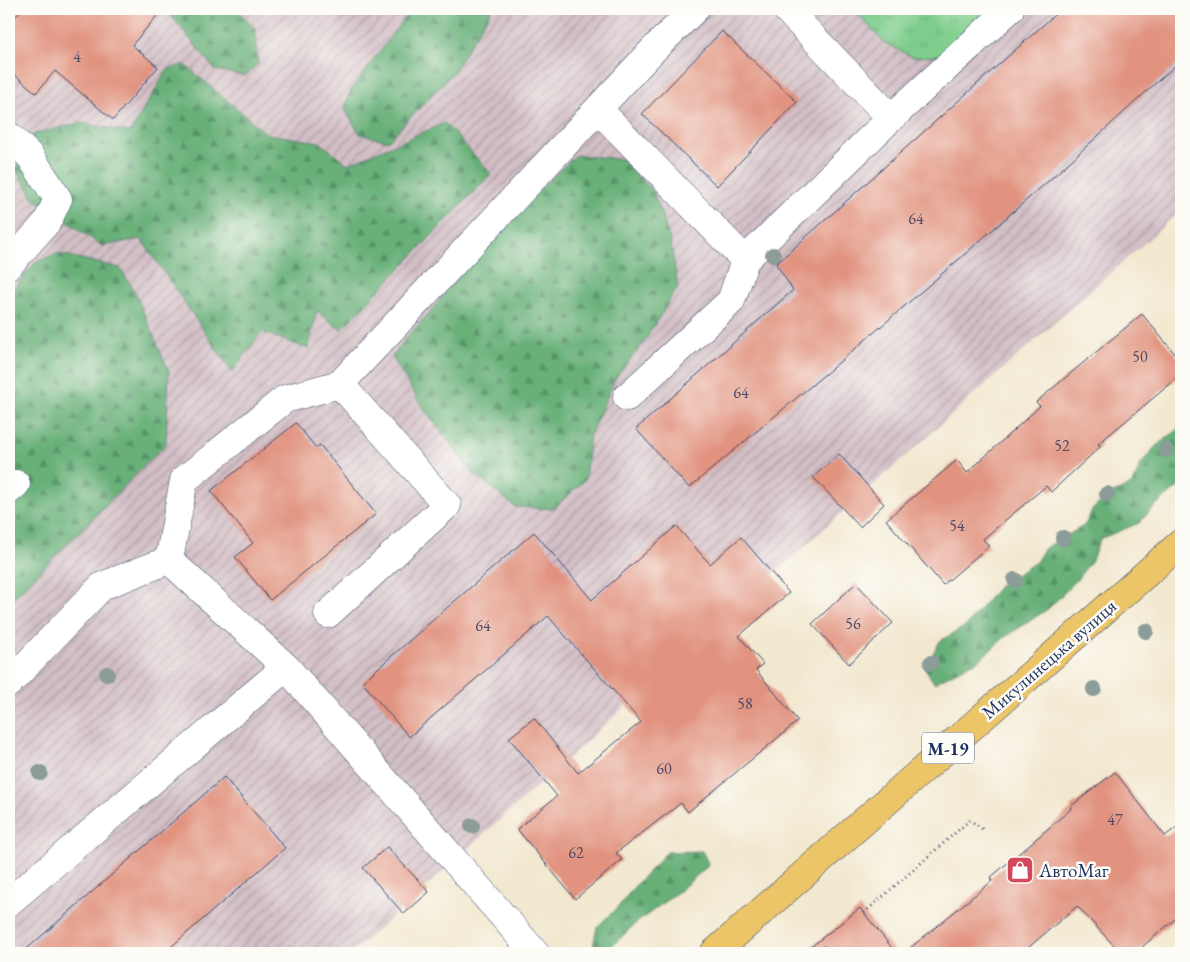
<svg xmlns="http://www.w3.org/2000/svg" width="1190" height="962" viewBox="0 0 1190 962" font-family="'EB Garamond',serif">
  <defs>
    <pattern id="industrial-furrows" width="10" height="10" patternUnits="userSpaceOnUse" patternTransform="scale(1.25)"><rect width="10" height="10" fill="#d2bec5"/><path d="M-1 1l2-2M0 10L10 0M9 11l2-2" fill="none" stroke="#aa9ba3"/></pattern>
    <pattern id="grass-tufts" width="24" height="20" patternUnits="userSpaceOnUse" patternTransform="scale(1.25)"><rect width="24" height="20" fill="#7fcd8c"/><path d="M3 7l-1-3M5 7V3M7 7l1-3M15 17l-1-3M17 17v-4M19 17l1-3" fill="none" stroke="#6db07b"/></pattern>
    <pattern id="forest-firs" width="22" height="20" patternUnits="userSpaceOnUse" patternTransform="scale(1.25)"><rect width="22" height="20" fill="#67b078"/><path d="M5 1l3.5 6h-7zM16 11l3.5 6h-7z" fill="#549066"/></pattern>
  </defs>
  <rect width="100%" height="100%" fill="#fdfcf7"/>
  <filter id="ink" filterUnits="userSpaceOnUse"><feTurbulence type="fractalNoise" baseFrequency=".02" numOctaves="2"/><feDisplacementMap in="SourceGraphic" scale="10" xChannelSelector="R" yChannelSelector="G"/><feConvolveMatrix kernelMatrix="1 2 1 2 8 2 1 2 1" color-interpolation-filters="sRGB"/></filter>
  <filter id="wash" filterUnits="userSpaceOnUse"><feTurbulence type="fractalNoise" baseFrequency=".0096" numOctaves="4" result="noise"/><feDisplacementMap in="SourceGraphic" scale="20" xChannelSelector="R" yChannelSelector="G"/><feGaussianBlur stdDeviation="1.12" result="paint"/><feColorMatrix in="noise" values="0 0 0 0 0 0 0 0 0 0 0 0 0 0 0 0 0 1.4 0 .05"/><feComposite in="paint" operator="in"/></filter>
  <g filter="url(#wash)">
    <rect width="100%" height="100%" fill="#f2e8cf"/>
    <path fill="url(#industrial-furrows)" d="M9 9H1181V210L659 676 352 953H9Z"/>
    <path fill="url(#grass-tufts)" stroke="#4d7e75" d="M853 9H993L980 23 937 56 913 57 885 43Z"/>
    <path fill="url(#forest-firs)" stroke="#41706b" d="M166 9H237L255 28 258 64 245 76 215 70Z
      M411 9H492L452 74 388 141 360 134 345 110 349 93Z
      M184 64 267 134 319 142 348 164 445 123 491 174 341 330 317 311 308 349 262 332 232 372 141 239 102 246 35 199 15 169 34 134 80 123 130 132 167 70Z
      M576 155 622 159 653 191 670 239 678 287 642 345 616 377 590 435 585 480 553 509 515 507 473 473 423 408 392 357 405 339 437 304 462 266 531 197Z
      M56 253 120 268 135 292 169 372 166 444 9 602V295L34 264Z
      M1181 427V485L1157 504 1139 523 1100 539 1092 560 1075 582 1048 609 1005 637 979 660 934 683 925 668 940 641 966 626 1000 585 1036 562 1045 548 1085 525 1092 510 1109 495 1133 484 1140 466 1155 447Z
      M702 851 709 865 679 891 635 924 610 948 593 946 597 927 619 906 634 887 667 852Z"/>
    <g id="blocks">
      <path fill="#e1937f" d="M22 9H163L132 45 158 67 113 120 55 71 36 93 9 70V24Z
        M1061 9H1181V60L1054 176 958 260 849 354 689 488 636 429 793 290 776 264Z
        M722 31 797 102 717 186 642 114Z
        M1142 314 1181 361V375L1098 444 1101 446 1051 492 1046 486 983 539 989 546 943 585 886 520 957 460 967 473 1040 406 1036 402Z
        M296 423 316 448 320 445 376 514 270 600 235 557 253 543 211 491Z
        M839 454 884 504 860 527 813 477Z
        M676 526 710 564 741 537 789 593 739 636 763 664 756 670 798 721 688 812 681 803 616 853 622 860 575 899 517 829 557 796 509 738 534 718 578 773 641 722 548 616 409 737 362 682 534 532 592 600Z
        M856 583 893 623 849 664 812 624Z
        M1115 772 1165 836 1181 824V914L1135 953H1121L1077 906 1022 953H904L992 881 990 878 1071 809 1070 807Z
        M224 777 285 848 164 953H22Z
        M387 847 429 892 404 914 363 868Z
        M860 908 896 953H803Z"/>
    </g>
  </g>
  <g filter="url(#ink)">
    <use href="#blocks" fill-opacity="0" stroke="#3b4b6f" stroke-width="1"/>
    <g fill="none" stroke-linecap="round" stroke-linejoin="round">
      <g stroke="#3b4b6f" stroke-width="29">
        <path id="minor" d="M786 9 891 118 1010 9
          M598 109 745 260 891 118
          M9 136 30 156 58 199 47 222 9 265
          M627 397 731 301 745 260
          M9 490 16 484
          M169 560 184 480 285 399 340 384
          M328 614 447 505 340 384 654 49 695 9
          M9 683 102 586 169 560 286 667 535 953
          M9 902 286 667"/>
      </g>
      <g stroke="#3b4b6f" stroke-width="29">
        <path id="highway" d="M714 953 1181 543"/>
      </g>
      <path stroke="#3b4b6f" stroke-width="3" stroke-dasharray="1 4" stroke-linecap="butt" d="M864 913 970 820 985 831
        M816 953 826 945"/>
      <use href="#minor" stroke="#fff" stroke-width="28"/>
      <use href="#highway" stroke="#edc569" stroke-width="28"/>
    </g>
    <g fill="#8c9c99">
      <circle cx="773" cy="255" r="8"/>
      <circle cx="1166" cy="450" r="8"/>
      <circle cx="1107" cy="494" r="8"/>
      <circle cx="1063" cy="538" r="8"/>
      <circle cx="1015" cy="580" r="8"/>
      <circle cx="1146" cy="631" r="8"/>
      <circle cx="931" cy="663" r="8"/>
      <circle cx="107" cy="674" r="8"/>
      <circle cx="1094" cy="689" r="8"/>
      <circle cx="40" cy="773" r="8"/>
      <circle cx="472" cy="826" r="8"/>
    </g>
  </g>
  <defs>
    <g id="shop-square" transform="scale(1.4375)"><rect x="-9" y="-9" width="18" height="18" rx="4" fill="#d1495b" stroke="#fdfcf7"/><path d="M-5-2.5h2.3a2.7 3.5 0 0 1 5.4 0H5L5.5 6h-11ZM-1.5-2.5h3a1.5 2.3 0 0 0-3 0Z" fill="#fff"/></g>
  </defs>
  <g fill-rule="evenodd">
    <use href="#shop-square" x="1020" y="870"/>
  </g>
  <g text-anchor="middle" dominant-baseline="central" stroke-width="5" stroke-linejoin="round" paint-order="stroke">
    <g font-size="16" fill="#4c4866">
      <text x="77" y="56">4</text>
      <text x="916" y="218">64</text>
      <text x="1140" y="356">50</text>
      <text x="741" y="392">64</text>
      <text x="1062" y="445">52</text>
      <text x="957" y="525">54</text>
      <text x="853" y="623">56</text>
      <text x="483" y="625">64</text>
      <text x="745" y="703">58</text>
      <text x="664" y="768">60</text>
      <text x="1115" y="819">47</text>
      <text x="576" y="852">62</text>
    </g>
    <rect fill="#fdfcf7" stroke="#5f6c8c" stroke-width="1" x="922" y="732.5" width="52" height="31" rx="4"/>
    <g font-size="18" font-weight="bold" fill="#1b2f5e">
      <text x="948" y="748">М-19</text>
    </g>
    <g font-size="19" fill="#1b2f5e" stroke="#fdfcf7">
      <text transform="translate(1049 659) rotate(-41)">Микулинецька вулиця</text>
    </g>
    <g font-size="19" fill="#1b2f5e" stroke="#fdfcf7" text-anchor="start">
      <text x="1039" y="870">АвтоМаг</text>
    </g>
  </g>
  <rect width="1190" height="962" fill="none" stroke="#fdfcf7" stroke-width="30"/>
</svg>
